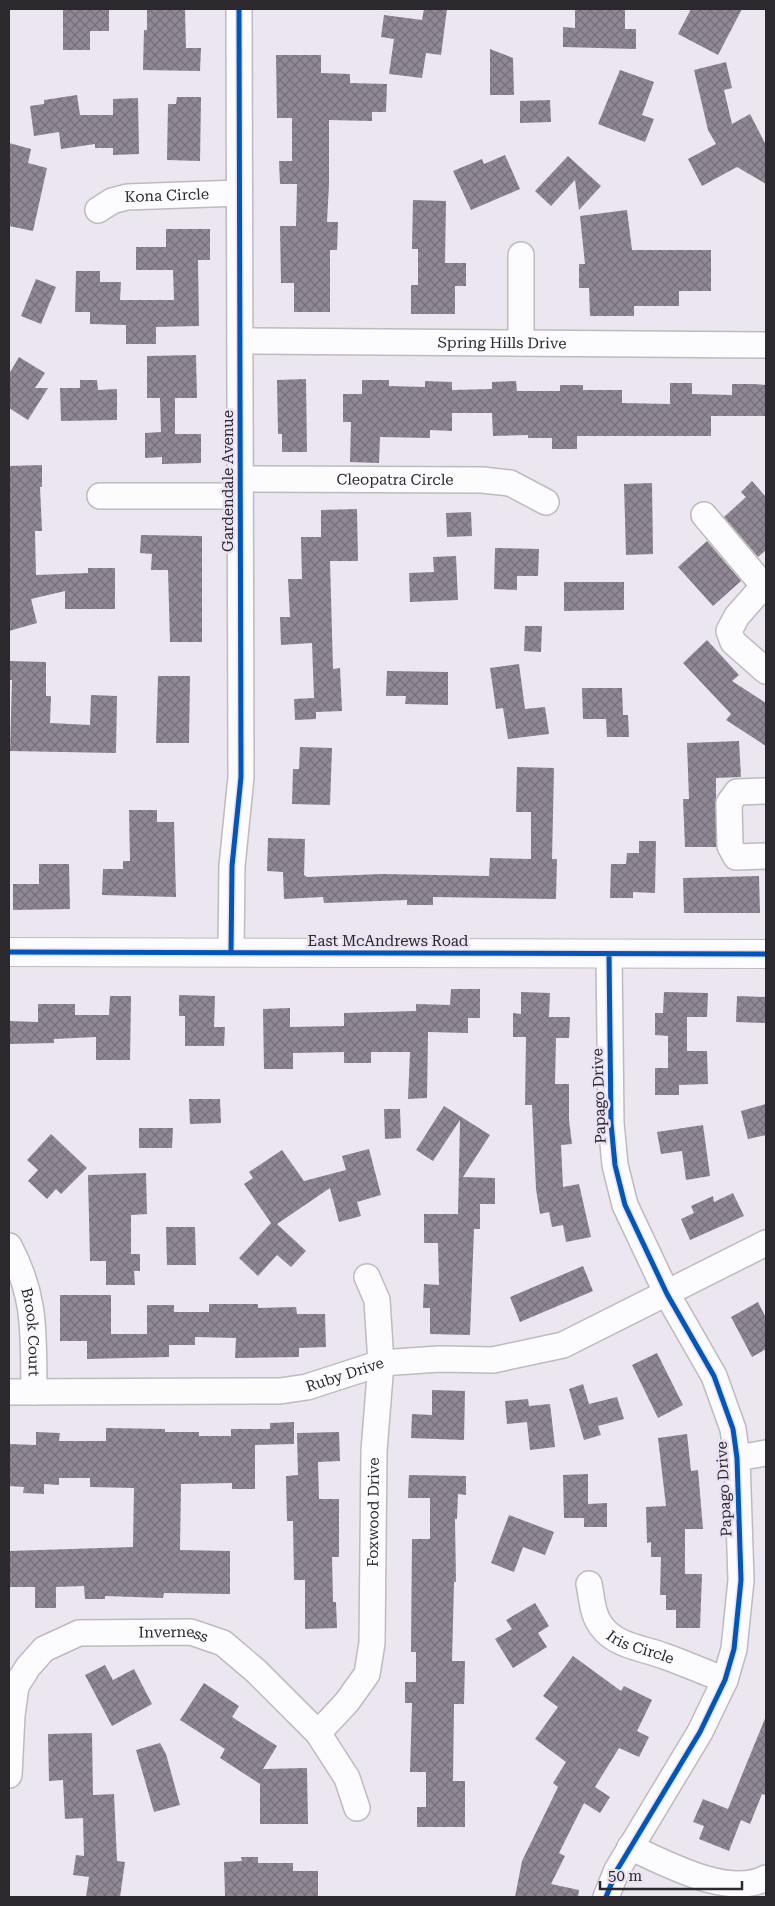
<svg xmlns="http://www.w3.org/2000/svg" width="775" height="1906" viewBox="0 0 775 1906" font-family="'Roboto Serif',serif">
  <defs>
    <pattern id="building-cross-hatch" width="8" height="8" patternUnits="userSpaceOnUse" patternTransform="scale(1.25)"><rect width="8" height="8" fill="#908895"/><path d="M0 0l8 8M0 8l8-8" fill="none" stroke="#766f7a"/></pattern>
  </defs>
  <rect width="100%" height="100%" fill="#ebe6ef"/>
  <path fill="url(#building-cross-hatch)" d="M63 9H109V31H90V50H63Z
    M147 9H185L186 48H201L200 71 143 70 144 30H147Z
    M424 9H447L441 55 426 53 422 78 389 74 394 39 381 37 384 15 422 20Z
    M575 9H625V29H636V49L563 47V27L575 28Z
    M691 9H742L718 55 678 34Z
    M490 49 513 58 514 95H490Z
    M276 55H321V73L350 74V83L387 84 386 112H372V121L329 120V184L327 222H338L337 250H330V312H294V283H281L280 226H296L297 184H280L279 161H292V118H277Z
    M726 62 732 88 724 90 732 124 750 114 766 145V184L737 167 702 186 688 159 716 144 708 130 694 70Z
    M620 70 654 82 642 115 654 119 645 142 598 124Z
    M77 95 80 115H113V99L138 98 139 154 113 155V148H95V144L61 149 59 132 34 136 30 106 44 104V100Z
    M177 97H201L200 161 167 160 168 104H176Z
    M550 100 551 122 520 123V101Z
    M9 143 31 149 28 163 47 168 33 231 9 226Z
    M505 155 520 189 471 210 453 171 482 159 484 164Z
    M568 156 601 186 579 210 575 180 551 206 535 191Z
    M413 200 446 201 445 263H466V286H455V314H411V285H418V249H412Z
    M627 210 632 250H711V291H679V306H634V316H590L589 288H579V264H585L580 216Z
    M166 229H210V260H198L199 326 156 327V344H126V325L90 324V312H75L76 271H100V282H121L120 300H174L173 270H136V247H166Z
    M36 279 56 287 41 324 21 316Z
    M196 355 197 398H175V434H201V463L162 464V457L145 458V433L161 432 160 398H147V356Z
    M19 357 45 373 35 388H48L28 420 9 408V374Z
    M306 379 307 452H282V434H278L277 380Z
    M80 380H97L98 390 117 389V420L61 421 60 388H80Z
    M362 380H389V386L425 387V381L452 382V390L492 389V382L516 381 517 391H560V385H583V390H622V403L670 404V383H692V394L732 395V384H753L766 385V416H711V436H577V449H552V438H528V435L493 436 492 413H452V431L430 430V438L380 437 379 463 350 462 351 422H343V394H362Z
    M42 465V487H40L42 531H35L36 575 88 573V568H115V609H65V591L31 599 37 623 9 631V466Z
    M752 481 766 497V550L758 557 724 517 746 497 741 492Z
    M652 483 653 554 626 555 624 484Z
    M357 509 358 561H330L333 669 340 668 342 711 316 712V719L295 720 294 699 314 698 312 643 281 645 280 617H290L288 579H302L301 537H321V510Z
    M471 512 472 536 447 537 446 513Z
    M141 535 202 536V642H170L168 570H151L152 554 140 553Z
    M707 541 741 581 713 606 678 567Z
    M495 548 539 549 538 576H517V590L494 589Z
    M456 556 458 600 410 602 409 573 434 572 433 557Z
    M564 582H624V610L564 611Z
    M525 626H542L541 652 524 651Z
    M707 640 739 675 732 681 766 703V746L726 720 731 714 683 663Z
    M9 661 46 662V696H51L50 723 90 725 91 695 117 696 116 753 10 751 12 680H9Z
    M519 664 525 709 545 707 549 734 508 739 503 708 496 709 490 668Z
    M387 671 448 672V705L405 704 406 696H386Z
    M158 676H190L189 743H156Z
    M582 688H622L623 715H628L629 737H607L606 719H583Z
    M739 741 741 777 716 778V847H685L683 799H689L687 743Z
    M300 747 332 748 330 805 292 804 293 769H299Z
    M517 767 554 768 552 859H557L556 899 433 897V905H407V900L324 903 323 897 284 899 283 872 267 871 268 838 305 839 304 875 307 877 382 874 489 876 490 858 531 859V812H516Z
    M129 810H157V822H174L176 897 102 895 103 869H123V861H130Z
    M639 841H656L655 893 633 892V898H610L611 864H626L627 853H639Z
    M39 864H69L70 909 13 910V884H39Z
    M759 876 760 913H684L683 878Z
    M451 989H480V1018H468V1033L428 1032 427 1098 408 1099 410 1052H371V1063H344V1052L293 1053V1069H264L263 1009 290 1008V1027L344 1026V1013L416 1011V1004L450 1005Z
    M521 992 550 993 549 1017H570L569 1038H556L555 1084H569V1120L572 1144 561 1145 563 1187 579 1184 591 1237 566 1242 563 1225 552 1227 549 1212 540 1214 536 1189 532 1105H525L526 1037H513V1013L521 1014Z
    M664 992 708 993 707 1017H687V1051H707L708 1084 679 1085V1095H655V1068H668V1036L655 1035V1013H663Z
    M179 995 215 996 214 1027H225L224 1046H185V1016H179Z
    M110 996H131L130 1060H96V1037L54 1039V1043L9 1044V1021L38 1022V1004H75V1015H109Z
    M737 996 766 997V1023L736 1022Z
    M189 1099H220L221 1123 190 1124Z
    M766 1104V1135L748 1139 741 1111Z
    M444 1106 490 1135 463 1177 495 1178V1204H480V1229H474L470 1335 430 1334V1308H423L424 1284 439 1285 438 1243H424V1214H458L460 1120 433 1161 416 1150Z
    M384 1109H400L401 1138 385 1139Z
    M703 1125 710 1176 686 1180 682 1151 661 1154 657 1132Z
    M139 1128H173L172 1148H139Z
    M51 1134 87 1168 61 1194 56 1189 47 1199 28 1181 38 1170 27 1160Z
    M369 1149 381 1195 357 1202 361 1216 339 1222 330 1188 277 1224 306 1251 291 1267 277 1255 258 1276 239 1258 271 1223 244 1184 253 1178 249 1172 282 1150 304 1181 346 1170 342 1156Z
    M146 1173 147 1214 131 1215V1254H140V1271H134L135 1285H106V1261H90L88 1175Z
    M733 1193 744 1216 690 1240 681 1219 694 1213 691 1206 713 1196 714 1202Z
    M166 1227H195L196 1265H167Z
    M583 1266 593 1291 520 1322 510 1297Z
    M60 1295H111V1334H147V1305H174V1312H209V1304H258V1308L296 1307 297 1314H325L326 1347 299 1348V1357L235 1358 236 1338 195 1337V1345H169V1357L87 1359V1341H60Z
    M758 1302 766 1318V1349L752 1357 731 1317Z
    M657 1353 683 1405 658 1418 632 1365Z
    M583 1384 589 1404 617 1397 624 1419 598 1426 601 1435 584 1440 569 1389Z
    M432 1390 465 1391 464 1440 411 1438 412 1414 432 1415Z
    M528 1399 529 1406 550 1404 555 1447 530 1450 527 1422 507 1424 505 1401Z
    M294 1422V1444L255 1445V1489H232V1483L181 1484 180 1550 230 1551V1594L164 1593 163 1598 105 1596V1599H85L84 1586 56 1587V1608H35V1587H9V1551L133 1547 134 1488 90 1487V1478H59V1485L44 1484V1494L23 1493 24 1487 9 1486V1444L36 1445V1432L60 1433 59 1441H106V1428L165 1429V1432H199V1436H231V1429H270V1423Z
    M339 1432 340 1461 318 1462 319 1499H339V1557H332L333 1602H336L337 1628 305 1629V1580H294L293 1521H287L286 1476 298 1475 297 1433Z
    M687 1434 691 1471 698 1470 703 1529H685V1574H702L700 1628H676V1610H666V1595H660L661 1557H651V1542L647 1543 646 1507 666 1506 658 1438Z
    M588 1474V1504L607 1503V1527H584V1518H564L563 1475Z
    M409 1475 466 1476V1495L458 1494 457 1519H455L456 1582H454L452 1661H465L464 1704H454L453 1781H465V1827H417V1807H426V1772H410L412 1703H405V1682H416V1652H411L412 1539H430V1498H408Z
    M509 1515 554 1532 545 1555 523 1547 514 1572 491 1563Z
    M535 1603 549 1626 538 1633 547 1647 513 1668 495 1639 512 1629 506 1620Z
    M573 1656 621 1691 624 1686 652 1700 637 1731 649 1737 639 1757 619 1748 595 1787 610 1797 600 1813 584 1803 559 1853 565 1856 551 1884 579 1890 578 1897H515L522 1861 558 1787 553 1783 566 1762 535 1739 558 1707 543 1696Z
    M105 1665 113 1680 134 1669 152 1704 112 1726 85 1675Z
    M204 1683 239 1706 232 1717 277 1746 263 1769 307 1768 308 1824H260V1784L220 1758 225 1749 180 1720Z
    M766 1716V1795L762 1794 750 1824 741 1820 729 1851 699 1839 704 1826 693 1822 703 1799 728 1809Z
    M92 1733 93 1795 114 1794 117 1861 125 1862 120 1897H86L89 1877 73 1875 76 1855 84 1856 83 1818 65 1819 63 1780 49 1781 48 1734Z
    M160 1743 166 1754 180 1805 154 1812 136 1750Z
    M241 1857H258V1863H293V1871H318V1897H225L224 1862 242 1861Z"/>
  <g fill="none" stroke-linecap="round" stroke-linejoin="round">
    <g stroke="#bebac1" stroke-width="28">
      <g id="minor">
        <path id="s1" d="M98 210 112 201 127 197 239 193"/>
        <path d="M521 255V343"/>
        <path id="s2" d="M240 341 766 345"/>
        <path id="s3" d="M240 479 482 480 510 483 546 502"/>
        <path d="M100 496H240"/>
        <path d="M704 515 763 585"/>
        <path d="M766 583 737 616 729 631 733 642 766 671"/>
        <path d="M766 791 737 792 729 803 730 846 736 857 766 856"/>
        <path d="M231 953 232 866 241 777 239 9"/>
        <path id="s4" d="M9 1246C37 1298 33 1335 34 1392"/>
        <path id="s5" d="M9 1392 280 1391 307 1387 381 1363 439 1359 493 1360 563 1345 766 1243"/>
        <path d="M737 1458 766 1453"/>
        <path id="s6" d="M589 1584C592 1598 592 1615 602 1627 616 1646 643 1648 664 1656 684 1663 704 1672 725 1680"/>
        <path id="s7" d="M318 1733 347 1702 367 1674 372 1643 374 1451 381 1363 377 1300 367 1277"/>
        <path id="s8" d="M9 1775 12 1715 16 1686 28 1667 44 1649 79 1633 191 1632 223 1643 256 1671 318 1733 347 1778 357 1808"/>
        <path d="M630 1847C665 1863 728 1898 766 1878"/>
        <path d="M606 1897 617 1870 700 1732 725 1680 734 1649 741 1580 737 1458 733 1429 714 1376 667 1294 625 1205 615 1165 611 1123 609 954"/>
      </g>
    </g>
    <g stroke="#bebac1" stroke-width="30">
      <path id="major" d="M9 952 766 954"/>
    </g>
    <use href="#minor" stroke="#fcfbfd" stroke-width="25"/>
    <use href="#major" stroke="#fcfbfd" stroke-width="28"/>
    <g stroke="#ebe2f3" stroke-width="8">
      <path id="cycleway" d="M9 952 766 954
        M231 953 232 866 241 777 239 9
        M606 1897 617 1870 700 1732 725 1680 734 1649 741 1580 737 1458 733 1429 714 1376 667 1294 625 1205 615 1165 611 1123 609 954"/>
    </g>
    <use href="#cycleway" stroke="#0057b8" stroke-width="5"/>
  </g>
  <g text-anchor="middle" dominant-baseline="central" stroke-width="5" stroke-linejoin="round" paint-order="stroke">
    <g font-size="15" fill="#2b282e" stroke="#ebe2f3">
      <text stroke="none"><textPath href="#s1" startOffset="72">Kona Circle</textPath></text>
      <text stroke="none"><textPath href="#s2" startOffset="262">Spring Hills Drive</textPath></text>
      <text stroke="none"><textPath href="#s3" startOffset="155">Cleopatra Circle</textPath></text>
      <text transform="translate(228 481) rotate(-90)">Gardendale Avenue</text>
      <text x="388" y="941">East McAndrews Road</text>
      <text transform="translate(599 1096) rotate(-92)">Papago Drive</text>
      <text stroke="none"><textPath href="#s4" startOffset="90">Brook Court</textPath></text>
      <text stroke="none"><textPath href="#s5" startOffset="338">Ruby Drive</textPath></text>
      <text transform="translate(724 1489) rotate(-93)">Papago Drive</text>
      <text stroke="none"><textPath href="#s7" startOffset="239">Foxwood Drive</textPath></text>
      <text stroke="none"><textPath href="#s8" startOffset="269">Inverness</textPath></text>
      <text stroke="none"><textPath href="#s6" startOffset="90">Iris Circle</textPath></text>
    </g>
  </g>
  <rect width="775" height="1906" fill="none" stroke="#2b282e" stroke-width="20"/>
  <path d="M600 1881v8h142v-8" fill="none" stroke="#2b282e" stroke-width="2.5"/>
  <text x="608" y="1881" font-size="15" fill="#2b282e" stroke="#ebe2f3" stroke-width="4" paint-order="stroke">50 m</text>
</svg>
